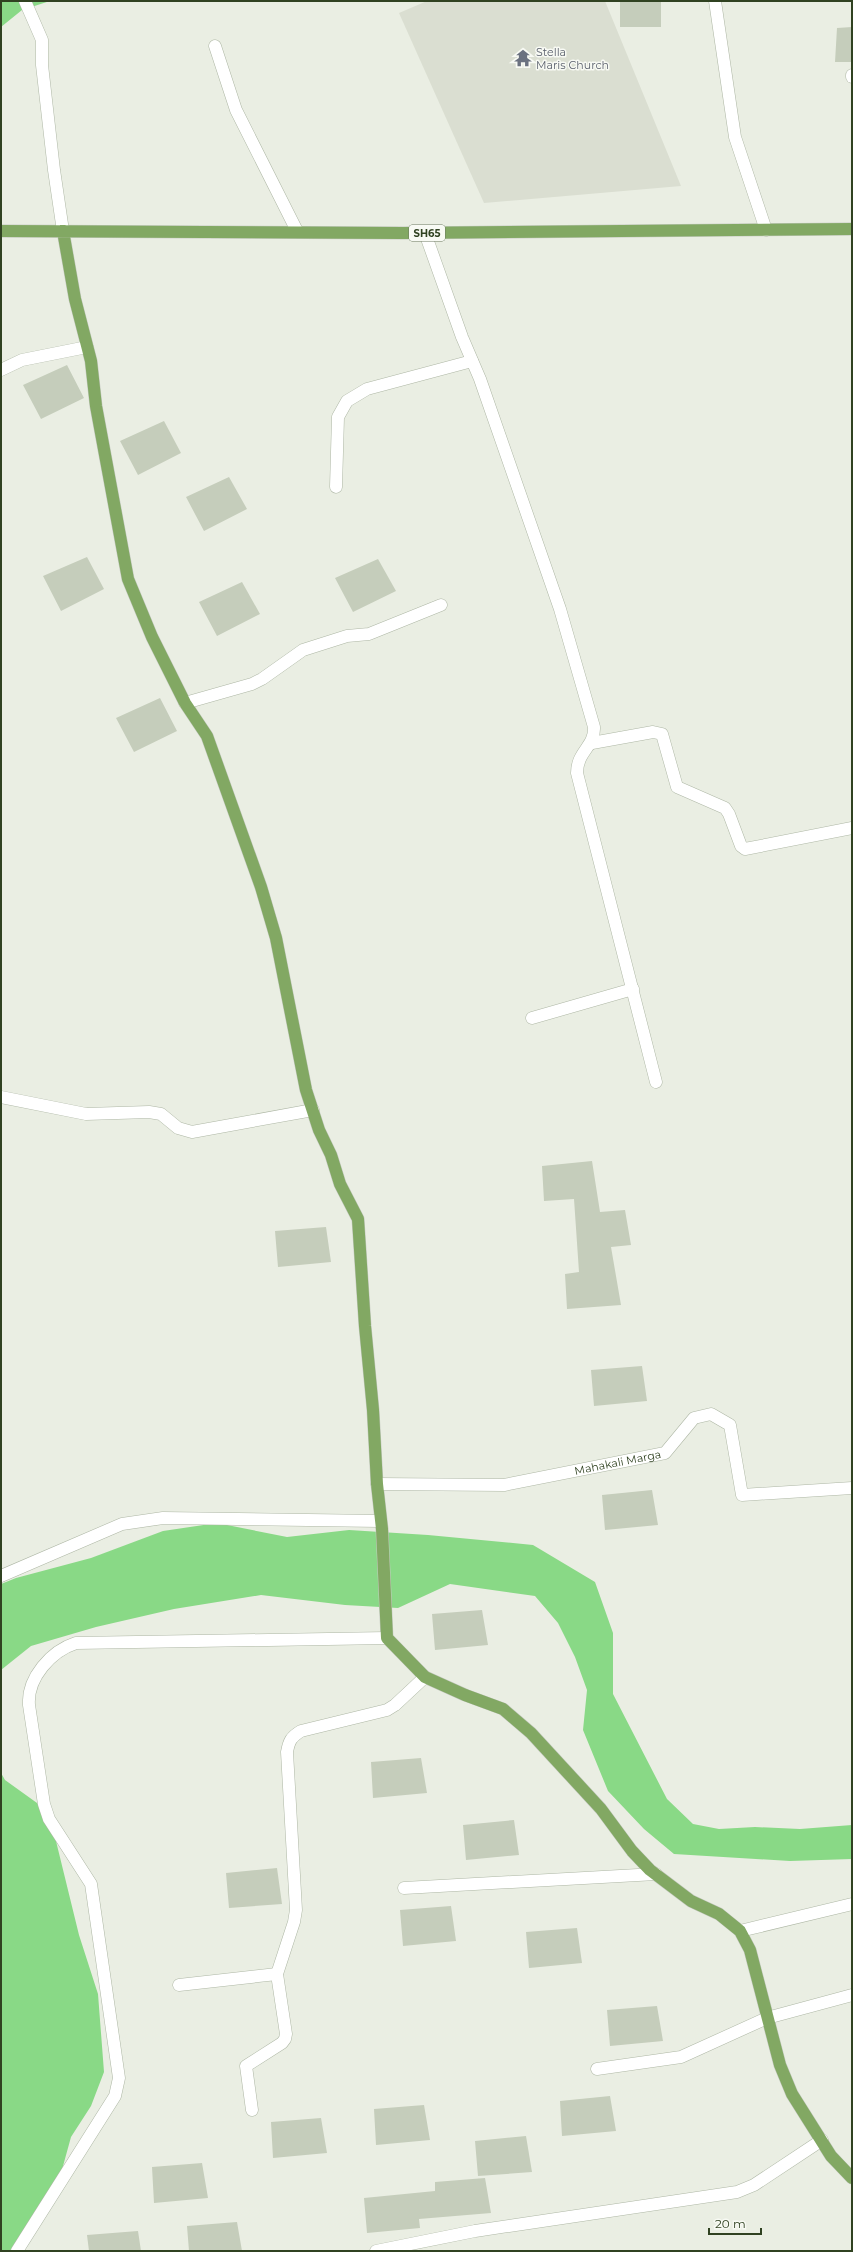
<svg xmlns="http://www.w3.org/2000/svg" width="853" height="2252" viewBox="0 0 853 2252" font-family="Montserrat,sans-serif">
  <rect width="100%" height="100%" fill="#eaeee3"/>
  <path fill="#daded1" d="M427 1H605L681 186 484 203 399 13Z"/>
  <path fill="#89d986" d="M1 1H50L22 10 1 27Z
    M217 1523 287 1537 349 1530 428 1535 533 1545 595 1582 613 1633V1694L667 1799 693 1824 719 1829 755 1827 800 1829 852 1825V1859L790 1861 674 1854 644 1829 608 1791 583 1730 587 1690 575 1657 558 1623 535 1596 450 1584 398 1608 345 1605 261 1595 174 1609 96 1627 31 1646 1 1670V1584L16 1578 91 1558 163 1531Z
    M1 1773 5 1780 37 1803 55 1837 79 1935 98 1994 104 2072 91 2106 71 2137 60 2177 10 2251H1Z"/>
  <path fill="#c5cdbb" d="M620 1H661V27H620Z
    M852 27V62H835L837 28Z
    M67 365 84 398 41 419 23 385Z
    M164 421 181 453 138 475 120 441Z
    M229 477 247 509 204 531 186 497Z
    M87 557 104 589 61 611 43 576Z
    M378 559 396 591 353 612 335 578Z
    M242 582 260 614 217 636 199 602Z
    M160 698 177 731 134 752 116 718Z
    M592 1161 600 1212 625 1210 631 1245 611 1247 621 1305 567 1309 565 1274 579 1272 574 1199 544 1201 542 1166Z
    M326 1227 331 1262 278 1267 275 1231Z
    M642 1366 647 1401 594 1406 591 1370Z
    M652 1490 658 1525 605 1530 602 1495Z
    M482 1610 488 1645 435 1650 432 1614Z
    M421 1758 427 1793 373 1798 371 1762Z
    M514 1820 519 1855 466 1860 463 1825Z
    M277 1868 282 1904 229 1908 226 1873Z
    M451 1906 456 1941 403 1946 400 1910Z
    M577 1928 582 1963 529 1968 526 1932Z
    M657 2006 663 2041 610 2046 607 2010Z
    M610 2096 616 2131 562 2136 560 2101Z
    M424 2105 430 2140 376 2145 374 2109Z
    M321 2118 327 2153 273 2158 271 2122Z
    M526 2136 532 2172 478 2176 475 2141Z
    M202 2163 208 2198 154 2203 152 2167Z
    M485 2178 491 2213 419 2219 420 2228 367 2233 364 2198 435 2191V2182Z
    M237 2222 242 2251H189L187 2226Z
    M138 2231 141 2251H89L87 2235Z"/>
  <g fill="none" stroke-linecap="round" stroke-linejoin="round">
    <g stroke="#aeb7a5" stroke-width="13">
      <g id="minor">
        <path d="M25 1 42 40V65L54 170 63 231"/>
        <path d="M715 1 735 137 766 230"/>
        <path d="M215 46 236 110 297 231"/>
        <path d="M852 75V77"/>
        <path d="M425 233 462 337 480 379 560 609 594 727C595 747 577 751 577 773L656 1082"/>
        <path d="M1 370 22 360 87 347"/>
        <path d="M336 487 338 417 347 401 367 389 472 361"/>
        <path d="M185 703 252 684 262 679 303 650 347 636 369 634 441 605"/>
        <path d="M592 743 653 732 662 734 677 787 725 808 729 814 741 846 745 849 852 828"/>
        <path d="M532 1018 633 989"/>
        <path d="M1 1097 86 1114 149 1112 161 1114 178 1128 192 1132 313 1110"/>
        <path id="s1" d="M377 1484 504 1485 665 1453 694 1418 711 1414 730 1425 742 1495 852 1488"/>
        <path d="M1 1576 122 1524 163 1518 380 1521"/>
        <path d="M404 1888 656 1874"/>
        <path d="M740 1931 852 1904"/>
        <path d="M179 1985 277 1974"/>
        <path d="M597 2069 681 2057 767 2018 852 1995"/>
        <path d="M252 2110 246 2066 282 2043 285 2039 286 2034 277 1974 294 1922 296 1910 287 1752C289 1741 291 1737 301 1731L387 1710 395 1705 425 1677"/>
        <path d="M17 2251 115 2096 119 2078 91 1884 49 1819 44 1804 29 1705C27 1678 51 1651 76 1643L387 1638"/>
        <path d="M376 2251 475 2231 737 2192 754 2185 822 2140"/>
      </g>
    </g>
    <g stroke="#c5cac1" stroke-width="13">
      <path id="major" d="M1 231 403 233 852 229
        M63 231 75 299 91 361 96 406 128 579 152 637 185 703 207 736 261 887 276 938 306 1090 319 1130 331 1155 340 1184 358 1219 365 1326 373 1410 377 1484 382 1529 387 1638 425 1677 465 1695 503 1709 531 1733 601 1809 632 1851 650 1870 691 1901 719 1914 740 1931 750 1950 780 2065 792 2094 831 2156 852 2178"/>
    </g>
    <use href="#minor" stroke="#fff" stroke-width="12"/>
    <use href="#major" stroke="#82a863" stroke-width="12"/>
  </g>
  <defs>
    <g id="temple-bare" transform="scale(1.38)"><path d="M0-6L5-2H3V0L6.5 2.5H4V6H1.5V3h-3V6H-4V2.5H-6.5L-3 0V-2H-5Z" fill="#6b7280" stroke="#f8faf4" stroke-width="2.5" paint-order="stroke"/></g>
  </defs>
  <g fill-rule="evenodd">
    <use href="#temple-bare" x="523" y="58"/>
  </g>
  <g text-anchor="middle" dominant-baseline="central" stroke-width="3" stroke-linejoin="round" paint-order="stroke">
    <rect fill="#f8faf4" stroke="#6c7960" stroke-width="1" x="409" y="225" width="36" height="16" rx="3"/>
    <g font-size="10" font-weight="bold" fill="#304221">
      <text x="427" y="233">SH65</text>
    </g>
    <g font-size="11" fill="#5b616d" stroke="#f8faf4" text-anchor="start">
      <text x="536" y="52">Stella<tspan x="536" dy="13">Maris Church</tspan></text>
    </g>
    <g font-size="11" fill="#304221" stroke="#f8faf4">
      <text stroke="none"><textPath href="#s1" startOffset="243">Mahakali Marga</textPath></text>
    </g>
  </g>
  <rect width="853" height="2252" fill="none" stroke="#304221" stroke-width="4"/>
  <path d="M709 2228v6h52v-6" fill="none" stroke="#304221" stroke-width="2"/>
  <text x="715" y="2228" font-size="12" fill="#304221" stroke="#f8faf4" stroke-width="3" paint-order="stroke">20 m</text>
</svg>
